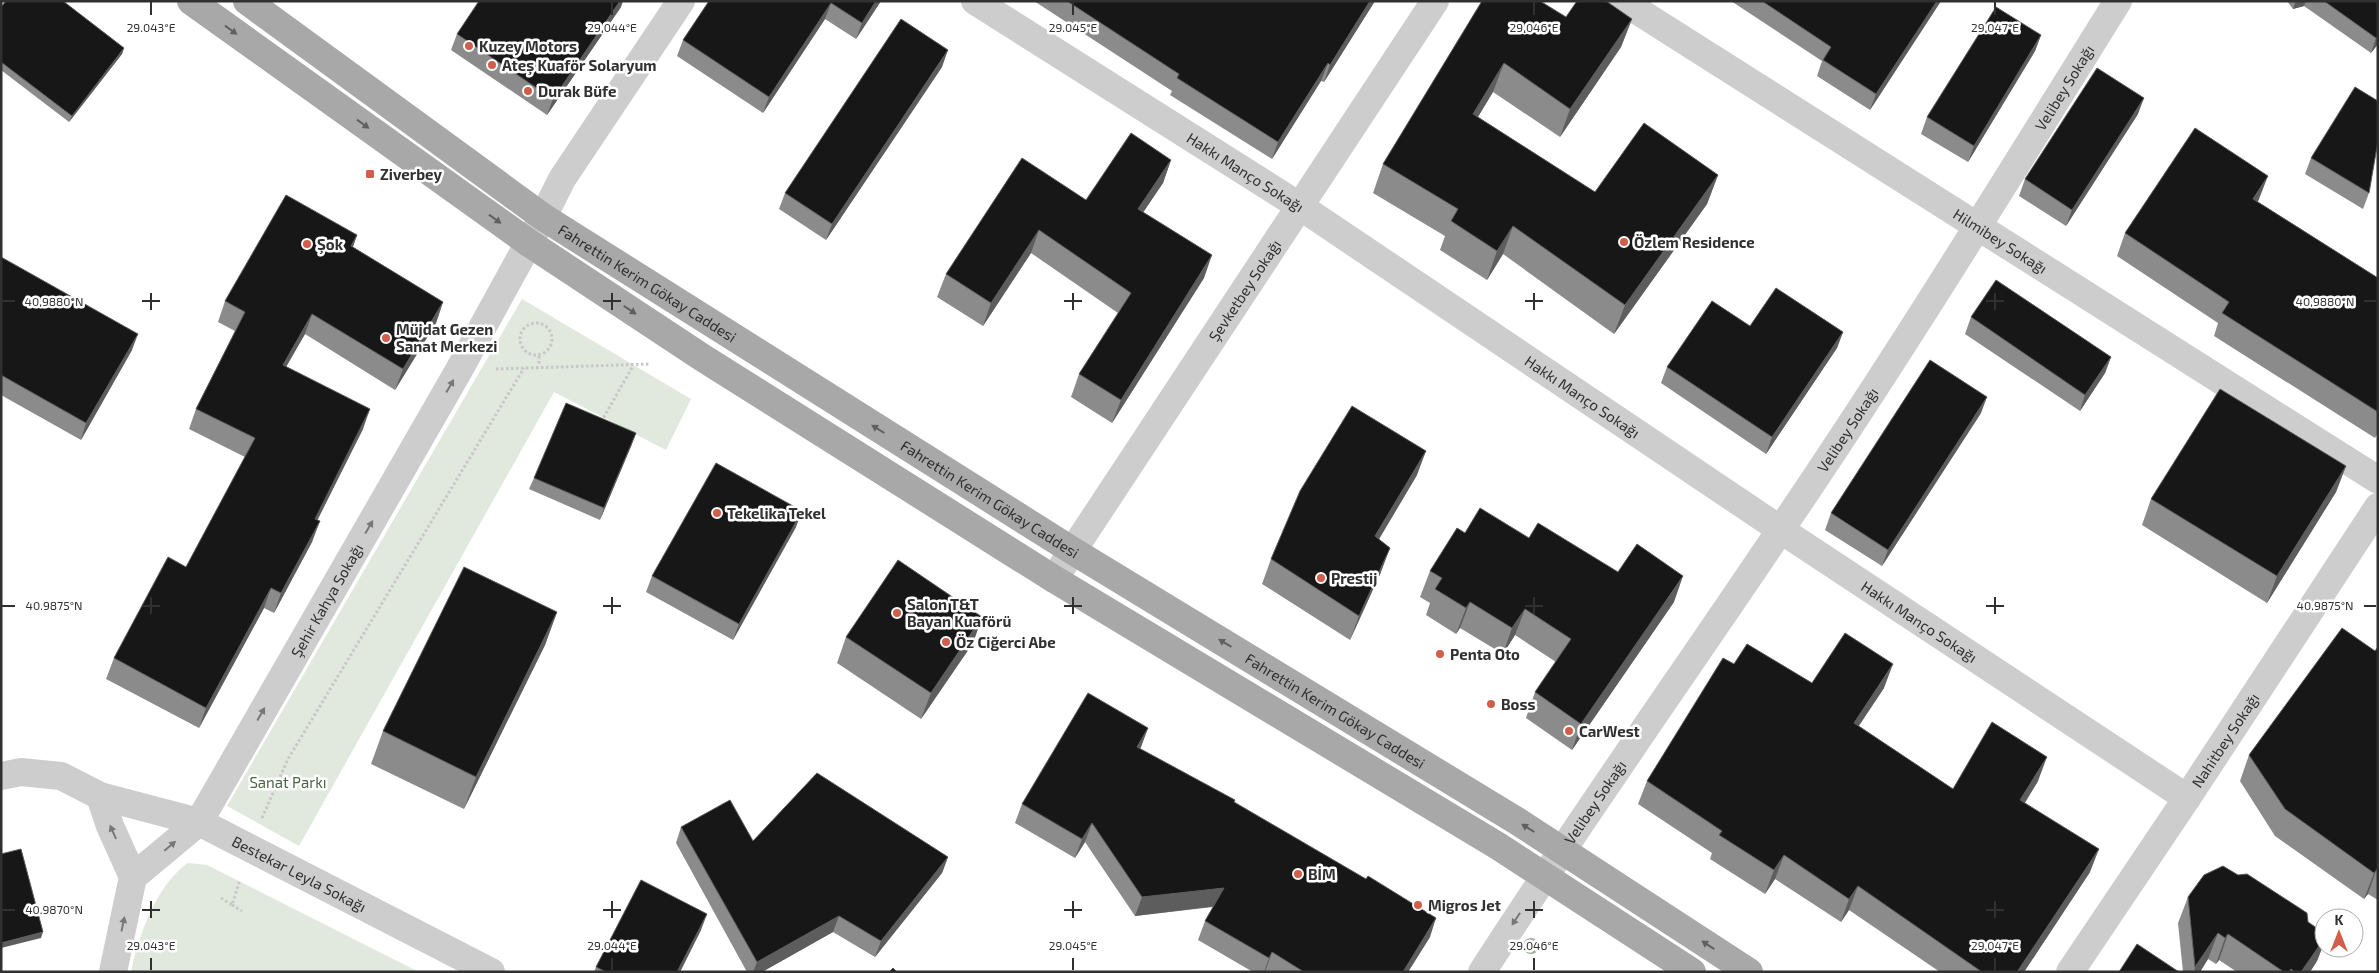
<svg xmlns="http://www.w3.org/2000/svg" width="2379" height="973" viewBox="0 0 2379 973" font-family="'Exo 2',sans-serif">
  <rect width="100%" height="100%" fill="#fff"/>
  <path fill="#e1e8dd" d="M522 299 691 399 666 450 554 392 299 846 227 806Z
    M188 863 207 865 419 972H131C138 936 157 884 188 863Z"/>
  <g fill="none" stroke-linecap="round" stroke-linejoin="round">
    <path stroke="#c7c7c7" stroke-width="3" stroke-dasharray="2.5 2.5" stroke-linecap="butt" d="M520 339a16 16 0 1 1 32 0a16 16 0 1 1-32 0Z
      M539 356V366
      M496 369 650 364
      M601 422 633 366
      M262 818 288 759 524 368
      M221 898 232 905 240 880
      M232 905 242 911"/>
    <g stroke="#cdcdcd" stroke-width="28">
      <path id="s1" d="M975 1 1301 207 1781 530 2187 798"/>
      <path id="s2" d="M1622 1 2378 480"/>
      <path id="s3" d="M1054 579 1435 1"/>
      <path d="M1 776 21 772 61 776 100 796 110 826 133 877"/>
      <path id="s4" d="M100 796 199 822 491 972"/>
      <path id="s5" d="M113 972 133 877 199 822 459 370 543 217 562 179 681 1"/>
      <path id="s6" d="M1482 972C1578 823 1680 679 1779 532 1897 359 2007 179 2118 1"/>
      <path id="s7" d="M2070 972 2187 798 2378 507"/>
    </g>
    <g stroke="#a8a8a8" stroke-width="28">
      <path d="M191 1 529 243 703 358 1054 579 1498 846 1692 972"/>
      <path id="s8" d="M247 1 543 217 1073 551 1517 821 1749 972"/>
    </g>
  </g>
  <circle fill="#9cab98" cx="1531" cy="946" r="8"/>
  <path fill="#8b8b8b" d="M709 1H881L856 39 825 19 763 113 677 56 683 40Z
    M1034 1H1375L1324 82 1321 81 1272 159 1170 95 1172 91Z
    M1482 1 1566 17 1632 19 1621 47 1560 137 1493 92 1478 117 1595 192 1718 175 1707 204 1614 334 1503 254 1487 280 1440 250 1445 236 1373 193 1383 164Z
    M1731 1H1941L1870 110 1817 76 1822 61Z
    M2287 1H2378V44L2371 53 2304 6 2293 9Z
    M1 7 124 48 122 54 69 122 1 70Z
    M621 7 547 115 451 50 457 34Z
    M2041 35 2035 51 1968 162 1921 134 1927 117Z
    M942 67 826 240 779 209 785 193Z
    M2138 114 2066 226 2019 196 2025 179Z
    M2311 158 2369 193 2363 209 2305 174Z
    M1171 160 1163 183 1143 212 1204 278 1112 423 1071 397 1079 374 1118 313 1031 253 983 326 937 297 946 274 1086 200Z
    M2259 199 2258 202 2378 278V433L2375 438 2214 336 2218 323 2117 256 2125 233Z
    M357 235 353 247 443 302 436 323 395 390 305 334 286 367 363 429 317 520 312 542 274 613 264 608 199 728 106 679 114 658 186 567 245 457 189 429 196 409 235 331 218 322 225 301Z
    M1 257 132 350 81 440 1 395Z
    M1971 317 2111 357 2105 373 2080 411 1965 334Z
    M1750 326 1843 332 1837 348 1766 454 1661 383 1667 367Z
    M1981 413 1882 566 1825 530 1831 513Z
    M632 444 600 520 529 489 534 478Z
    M2346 466 2336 492 2267 603 2142 525 2151 499Z
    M1417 475 1379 539 1381 572 1350 640 1262 584 1271 559Z
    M796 527 733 640 646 592 652 576Z
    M1465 533 1529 538 1618 572 1674 602 1572 750 1526 718 1535 692 1556 662 1515 635 1503 654 1460 628 1456 634 1426 615 1430 603 1420 597 1430 571Z
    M557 612 545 645 464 809 371 764 383 731Z
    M982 617 973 643 921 719 837 663 846 637Z
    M2378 647V900L2368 894 2364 899 2275 836 2240 781 2249 755 2375 651Z
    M1734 664 1812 683 1884 688 1859 726 1953 789 2038 781 2025 803 2090 872 2024 972H1940L1849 910 1841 922 1775 879 1765 894 1710 859 1712 853 1638 804 1647 781Z
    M1148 728 1140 749 1234 802 1430 937 1408 972H1267L1265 971V972H1253L1198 940 1205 921 1213 907 1135 916 1085 842 1075 858 1015 823 1022 804Z
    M681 827 753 841 948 857 942 873 875 957 833 932 762 972H747L676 843Z
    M2188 897 2308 922 2324 933V943L2317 961 2310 972H2237L2219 960 2216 964 2208 959 2200 972H2183L2178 923Z
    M701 930 680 972H594L596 967Z"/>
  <path fill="#5d5d5d" d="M620 1H623L621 7 547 115 553 99Z
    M876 1H881L856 39 862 23Z
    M1370 1H1375L1324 82 1330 65Z
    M1937 1H1941L1870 110 1876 94Z
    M2296 1H2306L2304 6 2293 9Z
    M831 3 825 19 763 113 769 97Z
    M1632 19 1621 47 1560 137 1570 109Z
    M2041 35 2035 51 1968 162 1974 146Z
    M2378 36V44L2371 53 2376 38Z
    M124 48 122 54 69 122 72 116Z
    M948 50 942 67 826 240 832 224Z
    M1328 63 1321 81 1272 159 1278 142Z
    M1504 63 1493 92 1462 143 1473 114Z
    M2144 98 2138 114 2066 226 2072 210Z
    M1171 160 1163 183 1130 232 1138 209Z
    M1718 175 1707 204 1614 334 1625 305Z
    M2268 176 2259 199 2244 222 2253 199Z
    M1513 226 1503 254 1487 280 1497 251Z
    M1039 230 1031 253 983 326 991 303Z
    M357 235 350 255 351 246Z
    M1212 255 1204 278 1112 423 1121 400Z
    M443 302 436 323 395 390 403 369Z
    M312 314 305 334 275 386 283 365Z
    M1843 332 1837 348 1766 454 1772 437Z
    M138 334 132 350 81 440 86 423Z
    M2111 357 2105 373 2080 411 2085 395Z
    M1987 397 1981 413 1882 566 1888 550Z
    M370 409 363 429 308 539 315 519Z
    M636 433 632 444 600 520 604 508Z
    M1426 451 1417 475 1366 561 1375 536Z
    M2346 466 2336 492 2267 603 2277 576Z
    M802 511 796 527 733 640 739 624Z
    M320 521 312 542 274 613 281 593Z
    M1390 548 1381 572 1350 640 1359 616Z
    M1683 576 1674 602 1572 750 1581 724Z
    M271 588 264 608 199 728 206 708Z
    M1470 602 1460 628 1456 634 1466 608Z
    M1525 609 1515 635 1503 654 1512 628Z
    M557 612 545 645 464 809 476 777Z
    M982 617 973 643 921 719 931 693Z
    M1893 664 1884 688 1845 746 1854 723Z
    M1148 728 1141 747 1130 766 1137 747Z
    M2047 757 2038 781 2012 823 2020 800Z
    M1092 823 1085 842 1075 858 1082 839Z
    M2099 849 2090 872 2024 972H2017Z
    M1784 855 1775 879 1765 894 1774 870Z
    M948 857 942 873 875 957 881 941Z
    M2377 868 2368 894 2364 899 2374 873Z
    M1858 886 1849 910 1841 922 1849 899Z
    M1224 888 1217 906 1135 916 1142 897Z
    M707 914 701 930 680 972H677Z
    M839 916 833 932 762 972H753L757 962Z
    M1436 918 1430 937 1408 972H1403Z
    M43 932 41 938 1 948V943Z
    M2218 933 2208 959 2200 972H2194L2195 967Z
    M2228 934 2219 960 2216 964 2225 938Z
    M2324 939V943L2317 961 2310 972H2301Z
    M1272 952 1265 972H1264L1269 958Z"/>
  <path fill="#171717" stroke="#5d5d5d" d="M6 1H63L124 48 72 116 1 62V7Z
    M479 1H620L553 99 457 34Z
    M709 1H876L862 23 831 3 769 97 683 40Z
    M1067 1H1370L1330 65 1328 63 1278 142 1177 78 1179 74Z
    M1482 1H1540L1566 17 1577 1H1606L1632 19 1570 109 1504 63 1473 114 1595 192 1644 123 1718 175 1625 305 1513 226 1497 251 1451 221 1458 209 1383 164Z
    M1762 1H1937L1876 94 1823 60 1831 47Z
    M2324 1H2378V36L2376 38Z
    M1996 7 2041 35 1974 146 1927 117Z
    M901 19 948 50 832 224 785 193Z
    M2097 68 2144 98 2072 210 2025 179Z
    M2355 87 2378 101V141L2369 193 2311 158Z
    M2195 128 2268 176 2253 199 2378 278V412L2222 313 2229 302 2125 233Z
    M1131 133 1171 160 1138 209 1212 255 1121 400 1079 374 1131 293 1039 230 991 303 946 274 1022 158 1086 200Z
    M286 195 357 235 351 246 443 302 403 369 312 314 283 365 370 409 315 519 320 521 281 593 271 588 206 708 114 658 168 557 186 567 255 438 196 409 245 312 225 301Z
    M1 257 138 334 86 423 1 375Z
    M1996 280 2111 357 2085 395 1971 317Z
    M1776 288 1843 332 1772 437 1667 367 1712 301 1750 326Z
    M1930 360 1987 397 1888 550 1831 513Z
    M2220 389 2346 466 2277 576 2151 499Z
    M566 403 636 433 604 508 534 478Z
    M1352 406 1426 451 1375 536 1390 548 1359 616 1271 559 1300 491Z
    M716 463 802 511 739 624 652 576Z
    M1480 508 1529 538 1538 523 1618 572 1637 544 1683 576 1581 724 1535 692 1571 639 1525 609 1512 628 1470 602 1466 608 1435 589 1442 578 1430 571 1457 528 1465 533Z
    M898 560 982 617 931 693 846 637Z
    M464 567 557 612 476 777 383 731Z
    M2342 628 2375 651 2378 647V868L2374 873 2285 809 2249 755Z
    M1845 633 1893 664 1854 723 1953 789 1992 722 2047 757 2020 800 2099 849 2017 972H1982L1858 886 1849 899 1784 855 1774 870 1719 835 1722 831 1647 781 1723 658 1734 664 1747 644 1812 683Z
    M1088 693 1148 728 1137 747 1235 800 1234 802 1366 879 1368 876 1436 918 1403 972H1304L1272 952 1269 958 1205 921 1224 888 1142 897 1092 823 1082 839 1022 804Z
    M817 773 948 857 881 941 839 916 757 962 681 827 730 800 753 841Z
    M21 849 43 932 1 943V854Z
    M2223 866 2238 875 2247 874 2307 913 2308 922 2324 933V939L2301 972H2295L2291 969 2289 972H2284L2228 934 2225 938 2218 933 2195 967 2188 897 2204 875Z
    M641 880 707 914 677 972H606L596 967Z
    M2137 944 2179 972H2119Z
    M893 968 897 972H889Z"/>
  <defs><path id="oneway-solid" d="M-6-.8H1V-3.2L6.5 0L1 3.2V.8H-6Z" transform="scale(1.25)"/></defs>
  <g fill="#606060">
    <use href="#oneway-solid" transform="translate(231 30) rotate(36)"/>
    <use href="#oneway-solid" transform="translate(363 124) rotate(36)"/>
    <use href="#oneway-solid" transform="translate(495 219) rotate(36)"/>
    <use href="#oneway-solid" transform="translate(630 310) rotate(33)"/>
    <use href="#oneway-solid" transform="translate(878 429) rotate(-148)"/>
    <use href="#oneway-solid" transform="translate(1225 643) rotate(-149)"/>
    <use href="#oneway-solid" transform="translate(1528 828) rotate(-148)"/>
    <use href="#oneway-solid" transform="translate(1708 945) rotate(-147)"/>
  </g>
  <g fill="#777">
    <use href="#oneway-solid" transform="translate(450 386) rotate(-60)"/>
    <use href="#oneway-solid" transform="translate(369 527) rotate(-60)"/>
    <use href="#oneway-solid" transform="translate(261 714) rotate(-60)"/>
    <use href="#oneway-solid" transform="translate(113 832) rotate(-114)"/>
    <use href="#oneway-solid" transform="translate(170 846) rotate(-40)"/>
    <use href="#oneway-solid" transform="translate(1516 919) rotate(123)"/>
    <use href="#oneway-solid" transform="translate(123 924) rotate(-78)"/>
  </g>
  <path fill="none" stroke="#303030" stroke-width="2" d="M151 2V15M612 2V15M1073 2V15M1534 2V15M1995 2V15M151 293V310M612 293V310M1073 293V310M1534 293V310M1995 293V310M2 301H15M142 301H160M603 301H621M1064 301H1082M1525 301H1543M1986 301H2004M2364 301H2376M151 597V614M612 597V614M1073 597V614M1534 597V614M1995 597V614M2 606H15M142 606H160M603 606H621M1064 606H1082M1525 606H1543M1986 606H2004M2364 606H2376M151 901V918M612 901V918M1073 901V918M1534 901V918M1995 901V918M2 910H15M142 910H160M603 910H621M1064 910H1082M1525 910H1543M1986 910H2004M151 958V970M612 958V970M1073 958V970M1534 958V970M1995 958V970"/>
  <g fill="#d05e4a" stroke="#fff" stroke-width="2">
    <circle cx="469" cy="46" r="5"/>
    <circle cx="492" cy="65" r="5"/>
    <circle cx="528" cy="91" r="5"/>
    <rect x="365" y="169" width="10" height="10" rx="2.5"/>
    <circle cx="1624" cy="242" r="5"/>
    <circle cx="307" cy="244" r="5"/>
    <circle cx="386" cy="338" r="5"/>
    <circle cx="717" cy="513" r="5"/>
    <circle cx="1321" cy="578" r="5"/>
    <circle cx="897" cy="613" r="5"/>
    <circle cx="946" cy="642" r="5"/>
    <circle cx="1440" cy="654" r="5"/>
    <circle cx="1491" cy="704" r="5"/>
    <circle cx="1569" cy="731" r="5"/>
    <circle cx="1298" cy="874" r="5"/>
    <circle cx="1418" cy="905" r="5"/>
  </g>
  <g text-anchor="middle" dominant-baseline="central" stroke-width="5" stroke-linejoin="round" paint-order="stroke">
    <g font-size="15" font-weight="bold" fill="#303030" stroke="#fff" text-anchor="start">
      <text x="479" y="46">Kuzey Motors</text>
      <text x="502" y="65">Ateş Kuaför Solaryum</text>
      <text x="538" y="91">Durak Büfe</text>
      <text x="380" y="174">Ziverbey</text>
      <text x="1634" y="242">Özlem Residence</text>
      <text x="317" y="244">Şok</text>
      <text x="396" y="329">Müjdat Gezen<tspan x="396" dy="17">Sanat Merkezi</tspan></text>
      <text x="727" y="513">Tekelika Tekel</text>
      <text x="1331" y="578">Prestij</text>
      <text x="907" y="604">Salon T&amp;T<tspan x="907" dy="17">Bayan Kuaförü</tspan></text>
      <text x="956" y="642">Öz Ciğerci Abe</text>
      <text x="1450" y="654">Penta Oto</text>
      <text x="1501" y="704">Boss</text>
      <text x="1579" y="731">CarWest</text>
      <text x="1308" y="874">BİM</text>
      <text x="1428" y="905">Migros Jet</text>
    </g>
    <g font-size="15" fill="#303030" stroke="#fff">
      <text stroke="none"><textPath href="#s6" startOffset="1059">Velibey Sokağı</textPath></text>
      <text stroke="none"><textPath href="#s1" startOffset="320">Hakkı Manço Sokağı</textPath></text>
      <text stroke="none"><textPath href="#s2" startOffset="448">Hilmibey Sokağı</textPath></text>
      <text stroke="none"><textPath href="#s8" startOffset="490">Fahrettin Kerim Gökay Caddesi</textPath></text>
      <text stroke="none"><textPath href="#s3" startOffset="346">Şevketbey Sokağı</textPath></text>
      <text stroke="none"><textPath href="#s1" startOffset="725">Hakkı Manço Sokağı</textPath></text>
      <text stroke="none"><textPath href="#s6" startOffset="654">Velibey Sokağı</textPath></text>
      <text stroke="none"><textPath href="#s8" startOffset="895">Fahrettin Kerim Gökay Caddesi</textPath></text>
      <text stroke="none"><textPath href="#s5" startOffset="439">Şehir Kahya Sokağı</textPath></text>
      <text stroke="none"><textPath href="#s1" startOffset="1130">Hakkı Manço Sokağı</textPath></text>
      <text stroke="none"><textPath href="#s8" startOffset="1300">Fahrettin Kerim Gökay Caddesi</textPath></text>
      <text stroke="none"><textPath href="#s7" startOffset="279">Nahitbey Sokağı</textPath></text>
      <text stroke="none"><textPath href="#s6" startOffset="204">Velibey Sokağı</textPath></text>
      <text stroke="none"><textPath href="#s4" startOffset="215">Bestekar Leyla Sokağı</textPath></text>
    </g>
    <g font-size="15" fill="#4b6643" stroke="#fff">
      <text x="288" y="782">Sanat Parkı</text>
    </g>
  </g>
  <g font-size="12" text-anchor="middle" fill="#303030" stroke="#fff" stroke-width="5" stroke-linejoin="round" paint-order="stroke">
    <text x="151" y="32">29.043°E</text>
    <text x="612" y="32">29.044°E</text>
    <text x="1073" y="32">29.045°E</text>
    <text x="1534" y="32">29.046°E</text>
    <text x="1995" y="32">29.047°E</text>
    <text x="54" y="306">40.9880°N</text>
    <text x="2325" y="306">40.9880°N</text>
    <text x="54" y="610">40.9875°N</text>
    <text x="2325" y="610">40.9875°N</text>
    <text x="54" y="914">40.9870°N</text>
    <text x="151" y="950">29.043°E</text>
    <text x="612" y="950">29.044°E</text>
    <text x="1073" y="950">29.045°E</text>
    <text x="1534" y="950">29.046°E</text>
    <text x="1995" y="950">29.047°E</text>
  </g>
  <rect width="2379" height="973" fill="none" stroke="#303030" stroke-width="5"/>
  <g transform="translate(2339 933)"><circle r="24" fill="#ffffff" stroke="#acacac"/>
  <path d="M0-4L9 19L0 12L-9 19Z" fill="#d05e4a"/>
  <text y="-8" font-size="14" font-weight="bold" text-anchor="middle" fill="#303030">K</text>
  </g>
</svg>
